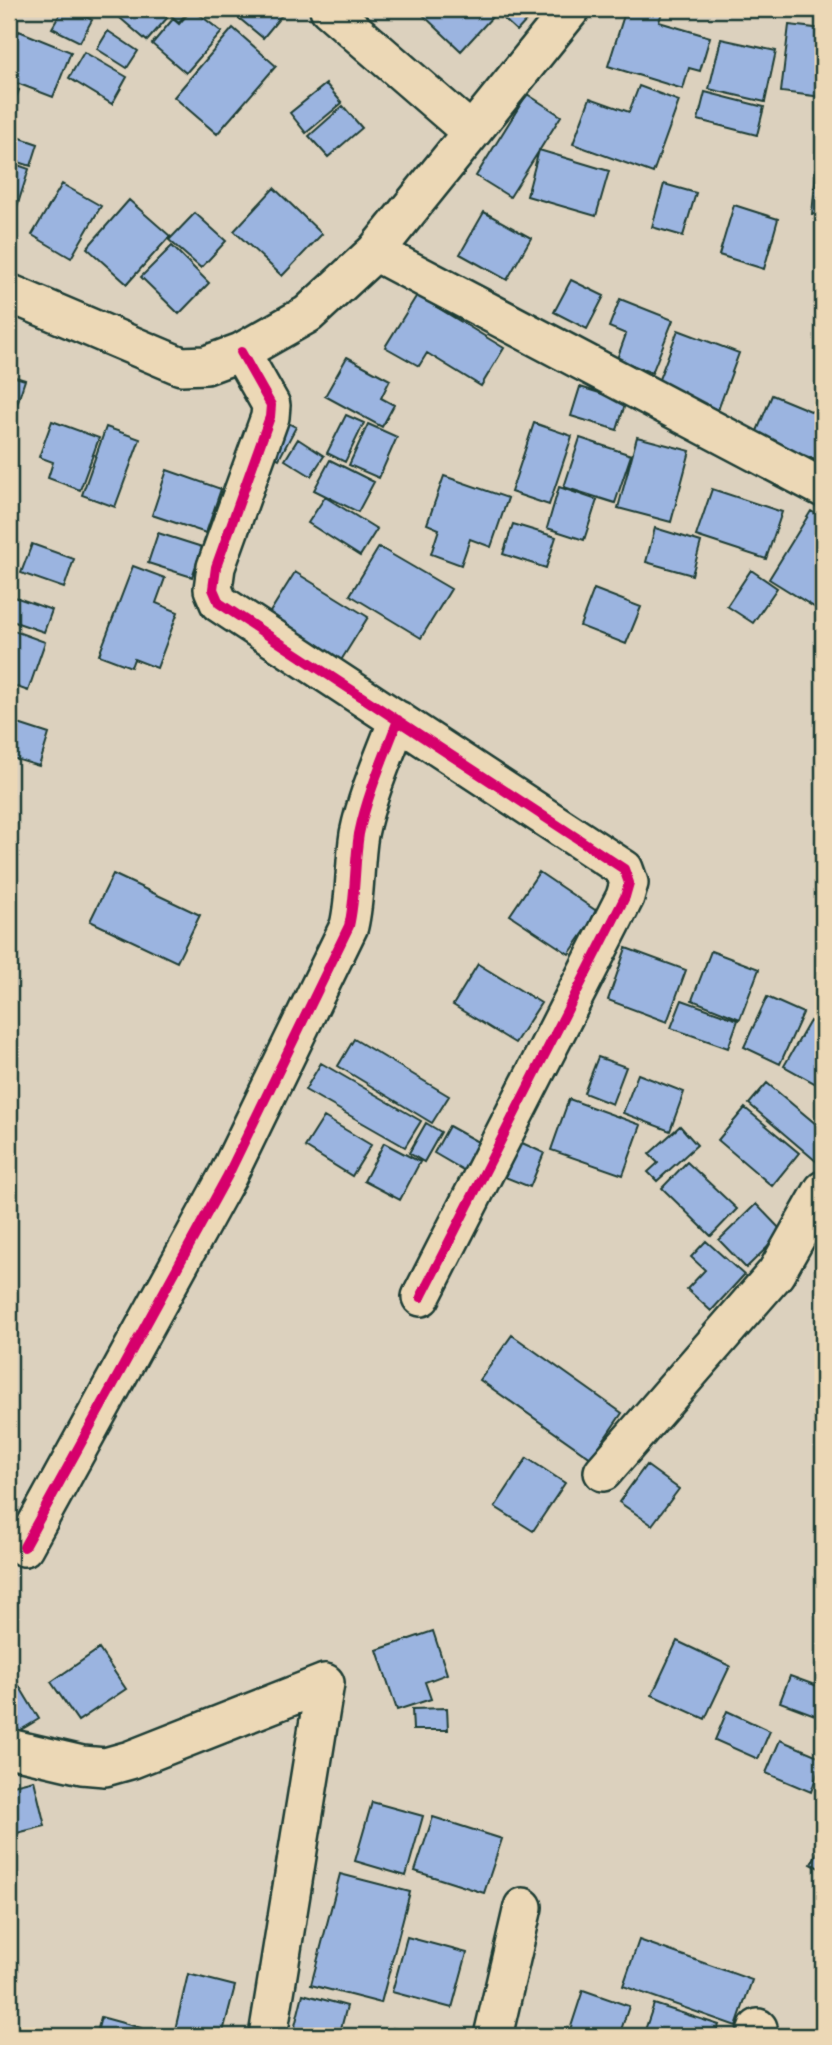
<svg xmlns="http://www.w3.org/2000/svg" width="832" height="2045" viewBox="0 0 832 2045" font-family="Mynerve,sans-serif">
  <rect width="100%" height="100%" fill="#dcd1be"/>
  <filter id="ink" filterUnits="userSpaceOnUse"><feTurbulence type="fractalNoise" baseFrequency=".0143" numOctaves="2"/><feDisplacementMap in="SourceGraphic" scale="14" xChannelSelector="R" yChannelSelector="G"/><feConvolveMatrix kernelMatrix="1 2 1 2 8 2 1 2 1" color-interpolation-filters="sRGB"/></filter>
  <g filter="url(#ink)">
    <path fill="#9bb4e0" stroke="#1f3d34" stroke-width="2" d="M63 9H72L92 20 80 42 52 28Z
      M128 9H159L168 17 147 41 120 18Z
      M163 9H190L179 22Z
      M192 9 222 32 186 73 152 44 173 19 179 24Z
      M228 9H287L263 38Z
      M431 9H485L493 16 461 51 424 16Z
      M493 9H537L517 31Z
      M626 9H663L659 22 710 37 700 71 689 68 683 89 608 66Z
      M789 25 823 29V97L781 92Z
      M233 28 276 66 217 134 174 97Z
      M19 31 71 52 53 97 9 80V44L13 46Z
      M108 31 138 51 127 68 97 49Z
      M721 39 776 51 765 102 709 89Z
      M84 52 127 77 112 104 69 78Z
      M326 84 342 103 306 133 290 113Z
      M9 86 19 90 9 115Z
      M639 86 679 101 653 173 573 144 590 98 629 112Z
      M705 92 764 107 757 135 698 120Z
      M527 94 561 116 510 197 476 176Z
      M343 106 362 128 328 157 309 136Z
      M9 134 38 144 31 166 9 159Z
      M539 150 609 171 596 216 527 196Z
      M818 153 823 154V215L812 214Z
      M9 162 29 169 14 216 9 214Z
      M62 184 101 206 71 258 32 235Z
      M664 184 696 193 683 236 652 227Z
      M274 188 322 234 282 276 234 231Z
      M129 200 170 236 127 284 87 248Z
      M734 205 778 219 764 269 719 255Z
      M484 212 531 238 507 280 460 254Z
      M195 213 226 241 201 268 169 240Z
      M172 246 209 283 179 314 141 277Z
      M571 280 604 296 587 329 554 312Z
      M417 295 504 348 481 386 427 353 419 366 385 347Z
      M620 299 673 320 652 373 617 359 626 334 609 327Z
      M678 330 739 353 718 410 656 387Z
      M347 357 390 380 381 398 394 405 382 427 325 396Z
      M9 375 25 380 9 428Z
      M580 387 626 401 617 430 571 416Z
      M772 395 823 416V463L804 455 800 463 752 443Z
      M346 415 364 423 345 462 327 453Z
      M280 419 296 427 279 459 263 450Z
      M52 421 99 438 80 490 48 478 53 462 39 457Z
      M534 423 572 436 549 505 511 492Z
      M368 424 397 437 379 478 349 465Z
      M106 427 140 439 115 507 82 495Z
      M637 437 690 451 671 522 618 508Z
      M580 438 631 455 615 503 564 487Z
      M298 439 324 456 311 476 285 460Z
      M330 460 374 482 358 512 314 490Z
      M167 470 221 489 206 533 152 515Z
      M444 476 508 498 491 547 470 539 461 565 431 554 439 529 427 524Z
      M559 487 597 500 584 540 547 528Z
      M712 489 782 512 766 559 696 536Z
      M325 497 377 529 360 556 308 523Z
      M811 511 823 518V603L819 610 769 579Z
      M513 524 556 537 546 568 503 554Z
      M655 528 701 542 692 575 646 562Z
      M158 533 202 547 192 577 148 563Z
      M32 544 74 559 64 588 21 573Z
      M379 547 451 589 421 638 350 595Z
      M133 566 165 578 156 603 178 612 157 668 134 659 131 667 99 655Z
      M751 570 777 588 753 623 727 606Z
      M295 572 368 617 340 662 267 617Z
      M594 589 641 607 626 644 580 626Z
      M9 595 52 610 44 632 9 620Z
      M9 629 45 642 28 691 9 684Z
      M9 721 49 734 39 766 9 757Z
      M539 872 598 912 569 954 510 915Z
      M113 874 200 915 177 962 90 921Z
      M626 948 686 970 667 1022 608 1000Z
      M711 951 759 969 740 1019 692 1000Z
      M478 964 541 1003 515 1043 453 1005Z
      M767 997 803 1013 780 1064 744 1047Z
      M682 1000 738 1020 728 1048 671 1028Z
      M810 1021 823 1029V1080L820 1086 784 1066Z
      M354 1039 449 1096 432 1123 338 1066Z
      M598 1057 626 1067 612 1104 584 1093Z
      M321 1063 421 1121 405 1147 305 1090Z
      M638 1074 684 1092 670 1131 623 1113Z
      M767 1083 823 1130V1167L749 1104Z
      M569 1099 641 1125 623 1175 551 1150Z
      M745 1108 799 1153 772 1186 718 1140Z
      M324 1117 371 1145 352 1176 305 1147Z
      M426 1123 441 1132 424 1162 409 1153Z
      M449 1126 487 1147 472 1175 434 1153Z
      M680 1126 697 1145 657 1181 648 1172 658 1163 649 1154Z
      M520 1142 544 1153 530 1187 505 1177Z
      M384 1143 420 1162 400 1200 364 1181Z
      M687 1162 737 1209 711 1236 662 1188Z
      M756 1204 783 1232 746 1268 719 1240Z
      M706 1241 744 1275 711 1311 687 1289 705 1270 691 1257Z
      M512 1335 622 1413 591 1458 480 1380Z
      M527 1458 565 1483 533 1531 495 1507Z
      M646 1465 679 1489 652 1525 619 1502Z
      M433 1631 447 1674 425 1682 431 1699 397 1710 377 1650Z
      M677 1641 730 1666 705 1719 652 1695Z
      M99 1649 126 1689 78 1721 51 1682Z
      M12 1674 39 1719 9 1737V1676Z
      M790 1676 823 1688V1718L780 1702Z
      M447 1708 448 1730H413L412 1709Z
      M727 1711 770 1731 758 1759 715 1740Z
      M780 1740 823 1758 811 1792 766 1773Z
      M34 1780 45 1826 9 1835V1786Z
      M372 1802 423 1816 406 1876 355 1861Z
      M433 1817 502 1839 484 1893 415 1871Z
      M823 1842V1870L811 1864Z
      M340 1874 410 1892 381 2003 311 1985Z
      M407 1937 467 1953 452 2008 392 1992Z
      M639 1940 752 1980 736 2026 623 1986Z
      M188 1974 235 1986 222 2036 174 2034Z
      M583 1990 629 2006 619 2036H568Z
      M303 1994 347 2006 339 2036H318L294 2030Z
      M654 2004 719 2025 715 2036H643Z
      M101 2017 141 2028 139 2036H96Z
      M393 2028 424 2036H391Z"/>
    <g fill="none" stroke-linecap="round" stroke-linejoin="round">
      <g stroke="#1f3d34" stroke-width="42">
        <path id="minor" d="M329 9 471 132
          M375 252 823 488
          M9 293 181 366 206 365 241 352 308 314 375 252 571 9
          M241 352 271 405 270 417 216 567 213 589 219 603 624 869 629 883 625 897 421 1297
          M603 1472 776 1273 823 1190
          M24 1547 228 1175 349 926C356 896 354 865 359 834 367 795 384 757 398 720
          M9 1748 82 1765 105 1767 130 1760 325 1683
          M268 2036 325 1683
          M493 2036 523 1907
          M755 2036 758 2028"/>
      </g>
      <use href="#minor" stroke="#ecd8b6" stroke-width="37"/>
      <g stroke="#ecd8b6" stroke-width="15">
        <path id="cycleway" d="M241 352 271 405 270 417 216 567 213 589 219 603 624 869 629 883 625 897 421 1297
          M24 1547 228 1175 349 926C356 896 354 865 359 834 367 795 384 757 398 720"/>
      </g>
      <use href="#cycleway" stroke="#d6006c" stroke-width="10"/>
    </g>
  </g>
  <rect width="832" height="2045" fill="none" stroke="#ecd8b6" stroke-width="35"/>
  <rect x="18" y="18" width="797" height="2010" fill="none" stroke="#1f3d34" stroke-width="2.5" filter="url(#ink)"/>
</svg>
